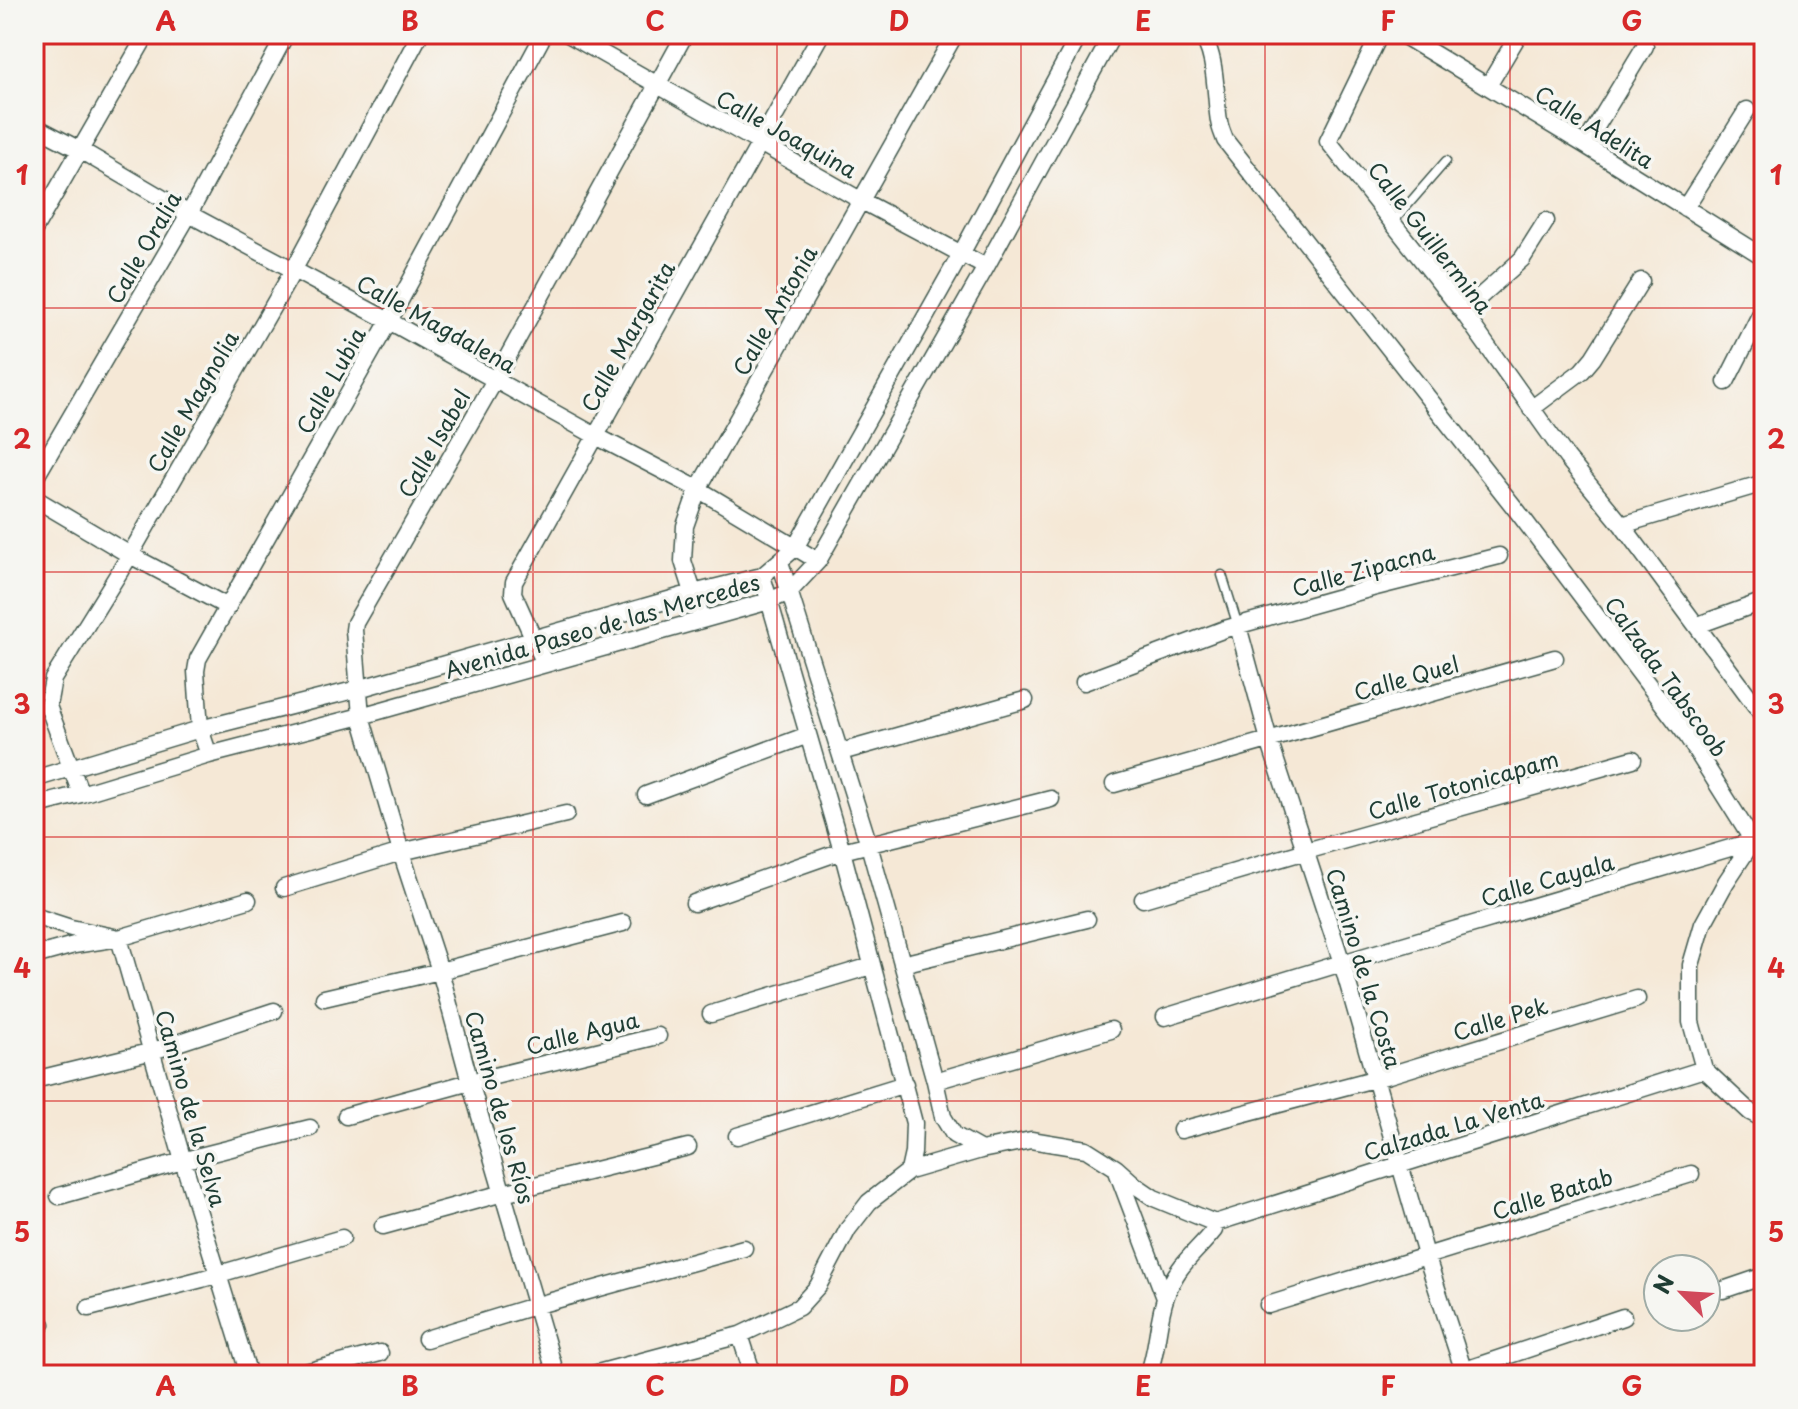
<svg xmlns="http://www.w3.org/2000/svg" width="1798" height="1409" viewBox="0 0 1798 1409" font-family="'Playpen Sans',sans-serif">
  <rect width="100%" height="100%" fill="#f6f6f2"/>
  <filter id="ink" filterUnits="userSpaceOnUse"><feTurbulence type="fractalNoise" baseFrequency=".0125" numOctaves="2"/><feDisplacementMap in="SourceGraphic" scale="16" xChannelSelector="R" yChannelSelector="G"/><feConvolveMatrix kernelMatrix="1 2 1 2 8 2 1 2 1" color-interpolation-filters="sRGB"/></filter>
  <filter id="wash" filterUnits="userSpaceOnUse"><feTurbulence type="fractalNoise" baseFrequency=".006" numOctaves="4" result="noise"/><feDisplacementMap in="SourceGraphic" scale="32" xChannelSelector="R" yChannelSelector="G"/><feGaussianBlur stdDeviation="1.8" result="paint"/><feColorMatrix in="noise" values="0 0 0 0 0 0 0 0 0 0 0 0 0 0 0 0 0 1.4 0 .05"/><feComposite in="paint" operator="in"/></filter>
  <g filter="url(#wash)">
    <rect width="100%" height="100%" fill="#f5e8d6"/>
  </g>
  <g filter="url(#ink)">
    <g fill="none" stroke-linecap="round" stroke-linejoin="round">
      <g stroke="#3f574c" stroke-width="11">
        <path id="service" d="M1393 222 1446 161
          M1222 575 1238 626"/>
      </g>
      <g stroke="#3f574c" stroke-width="19">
        <path id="minor" d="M568 34 862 201 986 267
          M1199 34C1217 48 1215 99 1219 121 1220 128 1223 134 1225 140L1518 512 1687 736 1753 841 1726 882 1703 924 1691 965V1022L1704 1069 1750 1112 1764 1119
          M1380 34 1328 141 1463 312 1567 458 1622 525 1764 717
          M1401 34 1585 145 1764 257
          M1488 86 1519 34
          M34 126 80 150 189 214 389 321 596 436 698 489 818 561
          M1585 145 1645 46
          M1685 208 1747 110
          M34 230 147 34
          M1463 312 1522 259 1546 221
          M1726 382 1764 307
          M1531 409 1582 371 1593 358 1641 281
          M34 480 189 214 286 34
          M34 498 130 555 228 607
          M1622 525 1764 483
          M780 562 869 845 935 1081 943 1117 954 1135 981 1150
          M762 576 842 851 914 1123 913 1153 909 1171
          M702 620 683 561 685 526 698 489 955 34
          M1698 625 1764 601
          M1238 626 1269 740 1342 963 1426 1255 1465 1375
          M545 664 513 593 514 582 821 34
          M1084 682 1225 629 1372 588 1499 556
          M841 752 1025 700
          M209 755 200 729 196 671 198 659 389 321 544 34
          M34 779 200 729 358 689 693 593 762 576 795 548 961 254 1080 34
          M1114 784 1555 658
          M81 794 48 706 53 679 130 555 293 271 420 34
          M646 795 808 735
          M34 806 81 794 209 755 361 716 769 601 789 592 818 561 986 267 1113 34
          M284 888 401 852 566 814
          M1143 899 1306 851 1633 759
          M694 903 842 851 1051 799
          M34 916 71 928 119 938 183 1161 249 1375
          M34 956 74 945 119 938 248 900
          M902 964 1087 919
          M324 998 440 971 623 923
          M711 1014 871 966
          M1165 1017 1342 963 1764 838
          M34 1080 153 1051 274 1011
          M935 1081 1111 1030
          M346 1116 470 1082 658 1036
          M1181 1130 1389 1075 1637 999
          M737 1136 905 1084
          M1118 1174 1165 1298
          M59 1196 200 1156 310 1128
          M1215 1223 1704 1069
          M383 1226 503 1193 688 1147
          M1723 1290 1764 1276
          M1268 1305 1691 1174
          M89 1308 202 1279 342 1238
          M34 1327 42 1324
          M740 1335 753 1375
          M426 1339 534 1306 744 1248
          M294 1375 380 1353
          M556 1375 470 1082 440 971 401 852 361 716 354 630 355 623 495 380 685 34
          M590 1375 740 1335 799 1307 818 1286 848 1229 869 1202 909 1171 981 1150 1031 1140 1086 1149 1116 1168 1135 1185 1154 1198 1215 1223
          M1148 1375C1158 1350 1157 1321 1166 1296 1177 1264 1195 1254 1214 1230L1215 1223
          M1450 1375 1623 1317"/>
      </g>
      <use href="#service" stroke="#fff" stroke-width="8"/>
      <use href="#minor" stroke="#fff" stroke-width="16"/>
    </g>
  </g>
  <path fill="none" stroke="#d62828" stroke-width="2" stroke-opacity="0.55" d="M288 34V1375M533 34V1375M777 34V1375M1021 34V1375M1265 34V1375M1510 34V1375M34 308H1764M34 572H1764M34 837H1764M34 1101H1764"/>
  <g text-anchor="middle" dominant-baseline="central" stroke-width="7" stroke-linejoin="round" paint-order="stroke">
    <g font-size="22" fill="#1f3d34" stroke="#f6f6f2">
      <text transform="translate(1595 126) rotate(32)">Calle Adelita</text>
      <text transform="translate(787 133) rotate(29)">Calle Joaquina</text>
      <text transform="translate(1431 237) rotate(52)">Calle Guillermina</text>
      <text transform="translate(143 247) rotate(-60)">Calle Oralia</text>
      <text transform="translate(774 310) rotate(-60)">Calle Antonia</text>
      <text transform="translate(437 323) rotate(29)">Calle Magdalena</text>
      <text transform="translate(627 336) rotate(-61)">Calle Margarita</text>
      <text transform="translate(330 380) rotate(-61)">Calle Lubia</text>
      <text transform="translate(192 401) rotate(-60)">Calle Magnolia</text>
      <text transform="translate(433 443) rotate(-60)">Calle Isabel</text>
      <text transform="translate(1363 569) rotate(-15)">Calle Zipacna</text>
      <text transform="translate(602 625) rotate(-16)">Avenida Paseo de las Mercedes</text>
      <text transform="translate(1667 676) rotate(54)">Calzada Tabscoob</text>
      <text transform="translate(1406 677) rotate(-16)">Calle Quel</text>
      <text transform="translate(1463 784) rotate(-16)">Calle Totonicapam</text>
      <text transform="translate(1547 879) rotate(-16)">Calle Cayala</text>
      <text transform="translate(1365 968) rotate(73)">Camino de la Costa</text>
      <text transform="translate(1500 1018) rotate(-17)">Calle Pek</text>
      <text transform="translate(582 1032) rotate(-14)">Calle Agua</text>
      <text transform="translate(501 1107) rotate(74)">Camino de los Ríos</text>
      <text transform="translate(192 1108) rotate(74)">Camino de la Selva</text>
      <text transform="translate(1453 1125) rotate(-17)">Calzada La Venta</text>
      <text transform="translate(1552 1193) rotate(-17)">Calle Batab</text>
    </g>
  </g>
  <rect width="1798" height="1409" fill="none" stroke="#f6f6f2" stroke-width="88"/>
  <g transform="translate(1682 1293) rotate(295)"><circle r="38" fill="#f6f6f2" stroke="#a0aca6" stroke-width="2"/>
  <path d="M0-6L14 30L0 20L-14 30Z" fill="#d1495b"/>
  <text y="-12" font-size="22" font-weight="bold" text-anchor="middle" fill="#1f3d34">N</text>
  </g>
  <rect x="44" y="44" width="1710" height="1321" fill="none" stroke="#d62828" stroke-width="3"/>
  <g font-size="26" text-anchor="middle" font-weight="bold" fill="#d62828">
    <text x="166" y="31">A</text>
    <text x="410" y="31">B</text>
    <text x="655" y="31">C</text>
    <text x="899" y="31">D</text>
    <text x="1143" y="31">E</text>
    <text x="1388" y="31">F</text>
    <text x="1632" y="31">G</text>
    <text x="22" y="185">1</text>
    <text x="1776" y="185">1</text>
    <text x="22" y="449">2</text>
    <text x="1776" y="449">2</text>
    <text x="22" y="714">3</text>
    <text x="1776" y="714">3</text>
    <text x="22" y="978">4</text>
    <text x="1776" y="978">4</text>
    <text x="22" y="1242">5</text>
    <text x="1776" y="1242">5</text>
    <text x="166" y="1396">A</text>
    <text x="410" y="1396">B</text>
    <text x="655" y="1396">C</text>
    <text x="899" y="1396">D</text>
    <text x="1143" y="1396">E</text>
    <text x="1388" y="1396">F</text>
    <text x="1632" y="1396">G</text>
  </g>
</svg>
